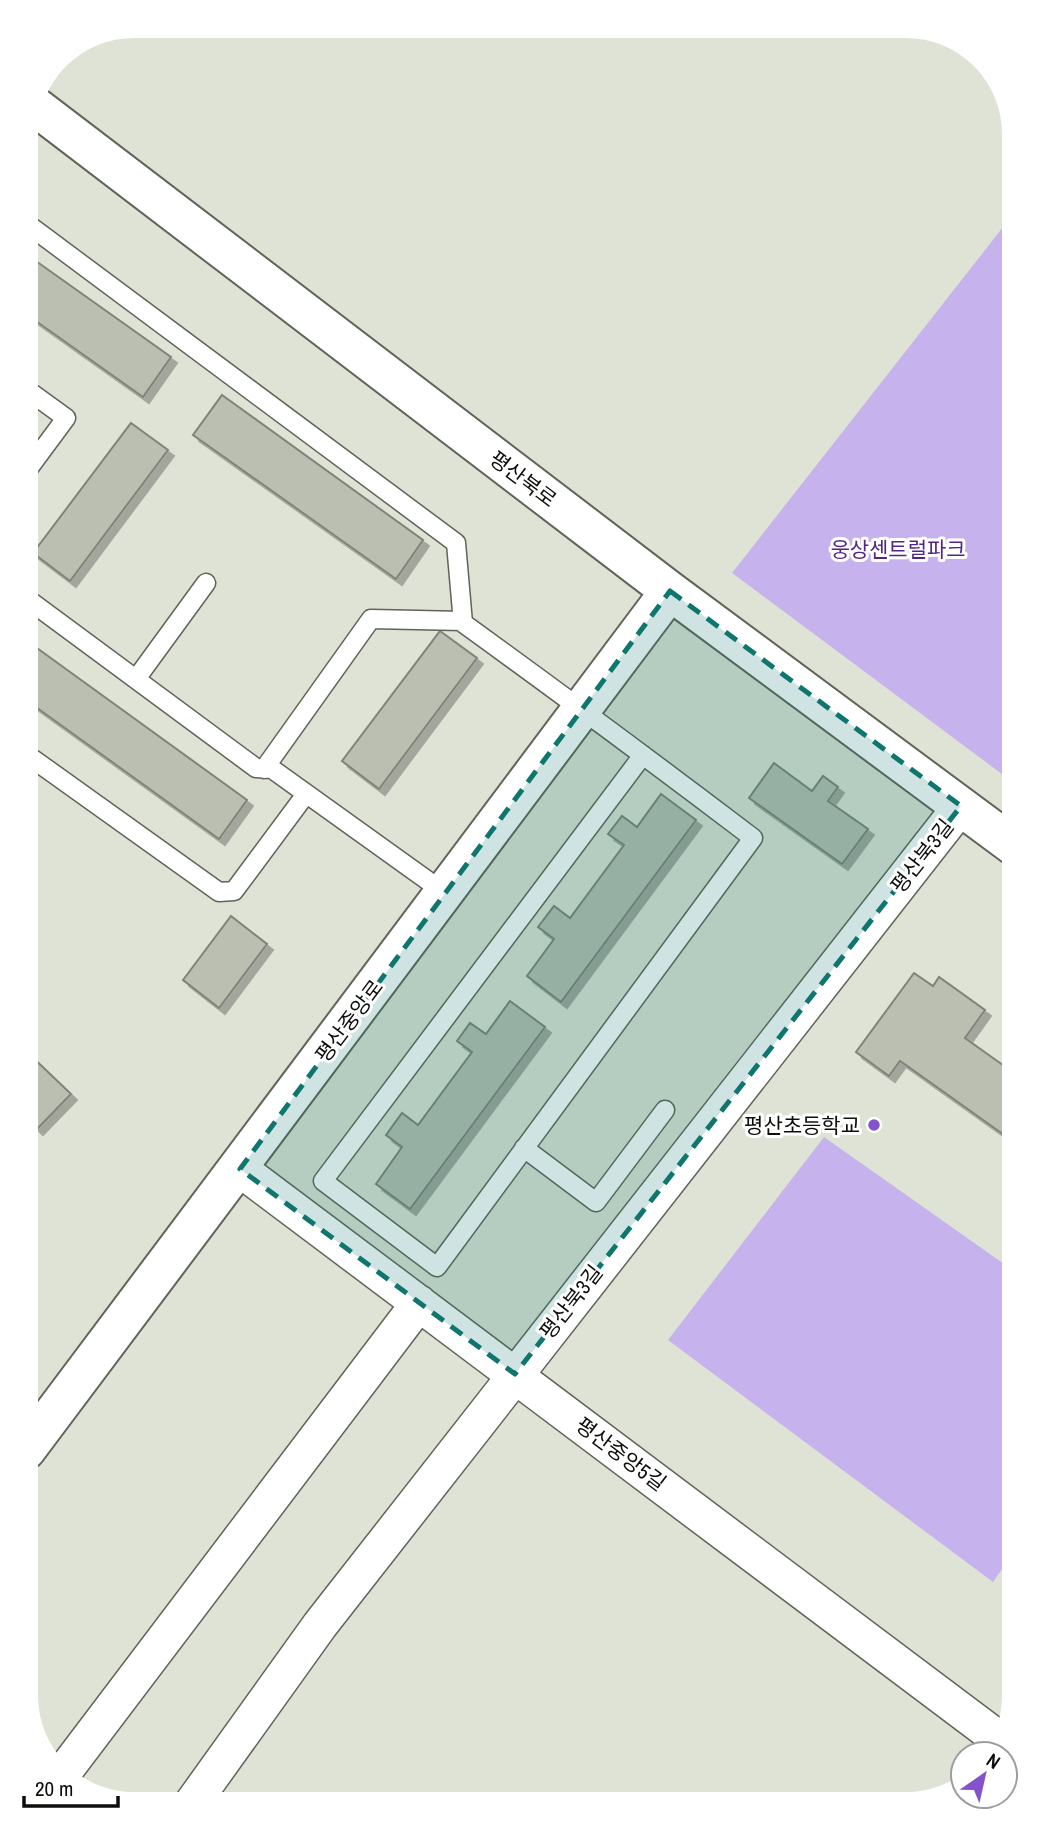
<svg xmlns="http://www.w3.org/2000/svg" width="1040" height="1831" viewBox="0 0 1040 1831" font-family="'Archivo Narrow','Noto Sans KR',sans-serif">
  <defs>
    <filter id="shadow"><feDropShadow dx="6" dy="6" stdDeviation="0" flood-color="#0004"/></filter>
  </defs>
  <rect width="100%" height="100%" fill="#dee3d5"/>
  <path fill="#c6b3ee" d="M1014 213V783L732 573Z
    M824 1137 1014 1271V1552L993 1582 668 1340Z"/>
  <path fill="#babfb2" stroke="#7f8478" stroke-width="2" filter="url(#shadow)" d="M26 254 171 357 143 397 26 314Z
    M222 395 423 540 396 579 193 435Z
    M131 423 168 450 70 581 33 553Z
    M440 631 477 658 379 789 342 761Z
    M30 643 247 800 219 839 26 700V649Z
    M774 763 812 791 823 776 838 787 828 801 868 829 842 864 749 798Z
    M661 794 696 820 561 1002 527 976 554 939 538 927 554 906 570 918 624 845 608 834 622 816 637 827Z
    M231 916 267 944 219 1008 183 980Z
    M914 973 933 986 939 977 985 1010 965 1038 1014 1073V1142L900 1061 889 1076 856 1052Z
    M510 1001 545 1027 410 1209 376 1184 402 1147 386 1135 402 1113 418 1125 472 1052 457 1041 470 1023 486 1034Z
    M26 1051 71 1094 37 1129 26 1118Z"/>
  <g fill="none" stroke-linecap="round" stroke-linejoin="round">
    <g stroke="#5f6458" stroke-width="21">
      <path id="lane" d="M26 223 456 543 463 623C561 694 657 765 753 838L437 1267 323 1181 643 755
        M26 472 66 418 26 389
        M26 598 256 768 272 769 445 893
        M136 679 206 583
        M26 754 219 892 234 891 306 794
        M264 769 371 619 463 621
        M524 1148 596 1202 665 1110"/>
    </g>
    <g stroke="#5f6458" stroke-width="38">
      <path id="street" d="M240 1169 1000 1740
        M63 1773 419 1303
        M191 1805 320 1625 961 806"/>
    </g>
    <g stroke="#5f6458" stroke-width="42">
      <path id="secondary" d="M36 107 670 591 1014 846
        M26 1450 670 591"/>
    </g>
    <use href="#lane" stroke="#fff" stroke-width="18"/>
    <use href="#street" stroke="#fff" stroke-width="35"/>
    <use href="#secondary" stroke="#fff" stroke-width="38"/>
  </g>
  <path fill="#0f766e" fill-opacity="0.2" stroke="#0f766e" stroke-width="5" stroke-dasharray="14 9" stroke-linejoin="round" d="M670 591 961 806 515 1374 240 1169Z"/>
  <circle fill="#8453cc" stroke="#fff" stroke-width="2.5" cx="874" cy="1125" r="7"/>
  <g text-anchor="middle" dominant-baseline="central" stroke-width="6" stroke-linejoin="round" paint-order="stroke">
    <g font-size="21" fill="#0c0e0a" stroke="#fff">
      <text transform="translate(523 479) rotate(37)">평산북로</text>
      <text transform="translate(922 856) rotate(-52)">평산북3길</text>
      <text transform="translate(349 1021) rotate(-53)">평산중앙로</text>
      <text transform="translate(571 1302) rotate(-52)">평산북3길</text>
      <text transform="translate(621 1454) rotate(37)">평산중앙5길</text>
    </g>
    <g font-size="21" fill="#512688" stroke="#fff">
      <text x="898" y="549">웅상센트럴파크</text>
    </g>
    <g font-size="21" fill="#0c0e0a" stroke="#fff" text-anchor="end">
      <text x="860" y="1125">평산초등학교</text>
    </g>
  </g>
  <path d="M0 0H1040V1831H0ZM134 38H906A96 96 0 0 1 1002 134V1696A96 96 0 0 1 906 1792H134A96 96 0 0 1 38 1696V134A96 96 0 0 1 134 38Z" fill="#fff" fill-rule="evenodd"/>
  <g transform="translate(984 1775) rotate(34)"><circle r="33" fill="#ffffff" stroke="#9e9f9d" stroke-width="2"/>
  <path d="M0-5L12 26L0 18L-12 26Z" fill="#8453cc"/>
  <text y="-10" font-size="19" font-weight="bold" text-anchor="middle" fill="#0c0e0a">N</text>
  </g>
  <path d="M24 1796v10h94v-10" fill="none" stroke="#0c0e0a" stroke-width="3.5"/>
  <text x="35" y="1796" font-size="21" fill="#0c0e0a" stroke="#ffffff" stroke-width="5" paint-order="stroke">20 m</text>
</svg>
